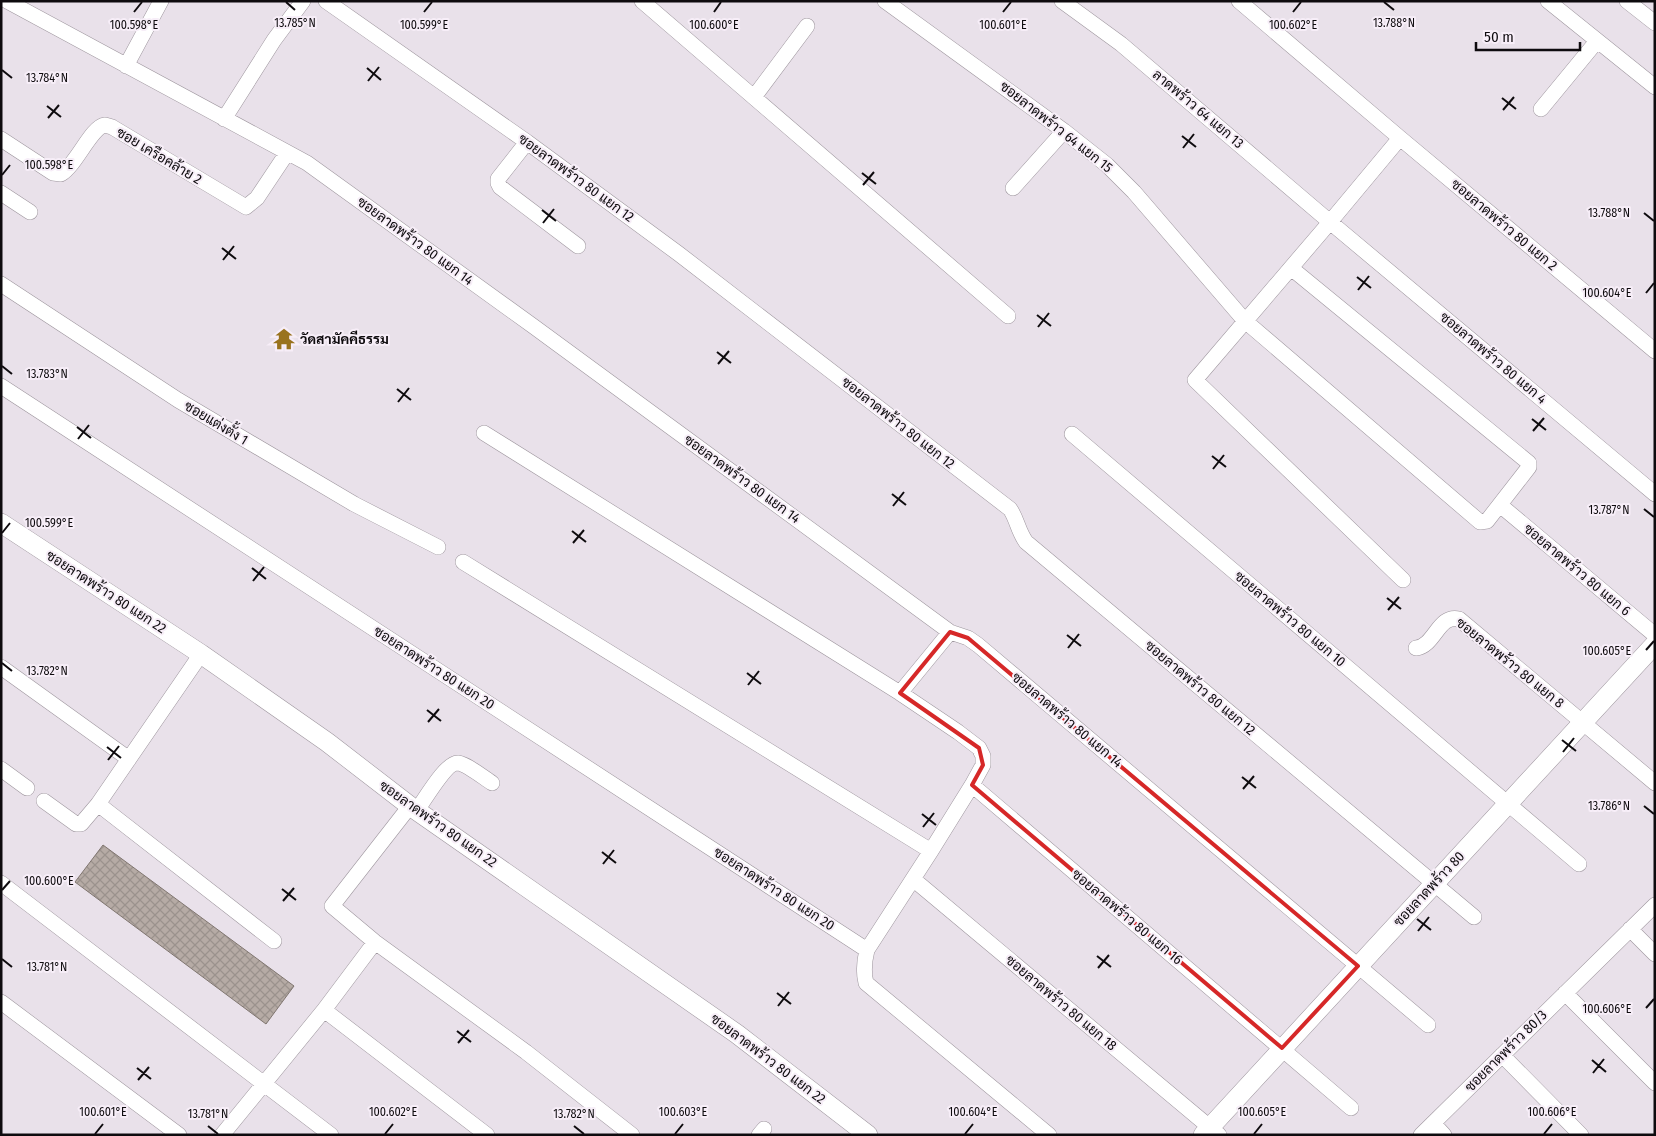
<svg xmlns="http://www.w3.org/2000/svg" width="1656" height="1136" viewBox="0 0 1656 1136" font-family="'Fira Sans Condensed',Sarabun,sans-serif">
  <defs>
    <pattern id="building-cross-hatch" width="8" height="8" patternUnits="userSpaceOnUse" patternTransform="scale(1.25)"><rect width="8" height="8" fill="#b6aba5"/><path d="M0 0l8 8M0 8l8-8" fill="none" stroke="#9b928d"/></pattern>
  </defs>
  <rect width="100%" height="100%" fill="#e9e1ea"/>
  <path fill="url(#building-cross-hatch)" stroke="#7f756f" d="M103 845 294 986 266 1024 75 882Z"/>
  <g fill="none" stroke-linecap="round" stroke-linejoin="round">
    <g stroke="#9e969e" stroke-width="16">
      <path id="minor" d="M7 1 307 163 533 326 950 632 968 638 978 645 1428 1025
        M326 1 527 142 679 254 1010 509C1017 519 1018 531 1026 542L1474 917
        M642 1 1008 316
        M885 1 1064 131 1107 165 1134 192 1245 321 1480 522 1487 521 1529 467V463L1291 268
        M1062 1 1121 44 1330 222 1655 494
        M1239 1 1400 138 1655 351
        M1548 1 1655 87
        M1627 1 1655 23
        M126 66 161 1
        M754 97 807 26
        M1541 109 1597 41
        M224 119 274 40 303 1
        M1400 138 1330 222 1195 380 1403 580
        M1 139 53 173 61 174C77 164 91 127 105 125L112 127 246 207 257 198 287 153
        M527 142 498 179V183L500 187 578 246
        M1013 188 1064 131
        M1 193 30 212
        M1 284 178 400 354 504 438 547
        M1 386 867 950
        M484 433 900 693 958 732 979 748 983 756V765L972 785 931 851 867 950C864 962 863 971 866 983L1049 1135
        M1072 434 1579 864
        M1500 505 1655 635
        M463 562 931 851
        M1416 648C1435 646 1438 614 1459 619L1655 783
        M1 667 129 759
        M900 693 950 632
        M1 769 27 788
        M972 785 1351 1108
        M44 801 76 824H81L98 804 201 654
        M98 804 274 941
        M410 806 332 906 375 942 526 1052 632 1135
        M417 810C424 801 446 762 458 763 467 764 484 778 492 783
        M913 879 1219 1135
        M1 883 331 1135
        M1630 929 1655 954
        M1565 993 1655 1083
        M1 1002 179 1135
        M324 1010 487 1135
        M1502 1055 1581 1135
        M1433 1123 1444 1135
        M222 1135 324 1010 375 942
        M759 1135 764 1129
        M1421 1135 1655 905"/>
    </g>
    <g stroke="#9e969e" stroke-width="20">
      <path id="tertiary" d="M1 523 201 654 327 742 410 806 737 1034 868 1135
        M1203 1135 1655 644"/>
    </g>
    <use href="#minor" stroke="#fff" stroke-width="15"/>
    <use href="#tertiary" stroke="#fff" stroke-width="19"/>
  </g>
  <path fill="none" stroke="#d62828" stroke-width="4" stroke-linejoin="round" d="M950 632 968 638 1358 966 1282 1048 972 785 983 765 979 748 900 693Z"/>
  <path fill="none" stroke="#0e0b0e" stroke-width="2" d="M286 2 295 10M1384 2 1394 10M134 12 142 2M424 12 432 2M714 12 721 2M1003 12 1011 2M1293 12 1301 2M367 68 381 80M2 70 12 78M368 81 379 67M1502 98 1516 109M47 106 61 117M1503 110 1514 97M48 118 59 105M1182 136 1196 147M1183 148 1194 134M862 173 876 184M2 175 10 165M863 185 874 172M542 210 556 221M1644 213 1654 221M543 223 554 209M222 248 236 259M223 260 234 246M1357 277 1371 288M1358 290 1369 276M1646 293 1654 283M1037 315 1051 326M1038 327 1049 313M717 352 731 363M718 364 729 351M2 366 12 374M397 389 411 400M398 402 409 388M1532 419 1546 430M77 427 91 438M1533 431 1544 418M78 439 89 425M1212 456 1226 467M1213 469 1224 455M892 494 906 505M893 506 904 492M1644 509 1654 517M572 531 586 542M2 533 10 523M573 543 584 530M252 568 266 579M253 581 264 567M1387 598 1401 609M1388 610 1399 597M1067 635 1081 646M1068 648 1079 634M1646 650 1654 641M2 663 12 671M747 673 761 684M748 685 759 671M427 710 441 721M428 722 439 709M1562 740 1576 751M107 747 121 758M1563 752 1574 738M108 760 119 746M1242 777 1256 788M1243 789 1254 776M1644 806 1654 814M922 814 936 825M923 827 934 813M602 852 616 863M603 864 614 850M282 889 296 900M2 890 10 881M283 901 294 888M1417 919 1431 930M1418 931 1429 917M1097 956 1111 967M2 959 12 967M1098 968 1109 955M777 993 791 1004M778 1006 789 992M1646 1008 1654 999M457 1031 471 1042M458 1043 469 1030M1592 1060 1606 1072M137 1068 151 1079M1593 1073 1604 1059M138 1080 149 1067M208 1126 218 1134M574 1126 584 1134M95 1134 103 1124M385 1134 393 1124M675 1134 683 1124M965 1134 973 1124M1254 1134 1262 1124M1544 1134 1552 1124"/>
  <defs>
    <g id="temple-bare" transform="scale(1.725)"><path d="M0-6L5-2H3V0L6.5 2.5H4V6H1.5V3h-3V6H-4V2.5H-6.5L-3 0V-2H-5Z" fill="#99731e" stroke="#f7eef8" stroke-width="2.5" paint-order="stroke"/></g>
  </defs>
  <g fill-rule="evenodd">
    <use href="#temple-bare" x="284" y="339"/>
  </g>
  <g text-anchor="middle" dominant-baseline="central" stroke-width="4" stroke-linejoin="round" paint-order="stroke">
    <g font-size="14" fill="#0e0b0e" stroke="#f7eef8">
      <text transform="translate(1198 109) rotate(40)">ลาดพร้าว 64 แยก 13</text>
      <text transform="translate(1056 127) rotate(38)">ซอยลาดพร้าว 64 แยก 15</text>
      <text transform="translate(159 156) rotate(31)">ซอย เครือคล้าย 2</text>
      <text transform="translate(576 178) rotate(36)">ซอยลาดพร้าว 80 แยก 12</text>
      <text transform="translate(1504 225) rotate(40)">ซอยลาดพร้าว 80 แยก 2</text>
      <text transform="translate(415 241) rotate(36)">ซอยลาดพร้าว 80 แยก 14</text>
      <text transform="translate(1493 358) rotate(40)">ซอยลาดพร้าว 80 แยก 4</text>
      <text transform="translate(216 423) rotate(31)">ซอยแต่งตั้ง 1</text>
      <text transform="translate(898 423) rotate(38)">ซอยลาดพร้าว 80 แยก 12</text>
      <text transform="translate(742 479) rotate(36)">ซอยลาดพร้าว 80 แยก 14</text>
      <text transform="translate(1577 570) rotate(40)">ซอยลาดพร้าว 80 แยก 6</text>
      <text transform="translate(106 592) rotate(33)">ซอยลาดพร้าว 80 แยก 22</text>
      <text transform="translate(1290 619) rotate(40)">ซอยลาดพร้าว 80 แยก 10</text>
      <text transform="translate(1510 663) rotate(39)">ซอยลาดพร้าว 80 แยก 8</text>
      <text transform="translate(434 668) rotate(33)">ซอยลาดพร้าว 80 แยก 20</text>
      <text transform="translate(1200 688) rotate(40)">ซอยลาดพร้าว 80 แยก 12</text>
      <text transform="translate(1067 720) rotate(40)">ซอยลาดพร้าว 80 แยก 14</text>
      <text transform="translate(438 824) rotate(35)">ซอยลาดพร้าว 80 แยก 22</text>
      <text transform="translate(774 889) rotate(33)">ซอยลาดพร้าว 80 แยก 20</text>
      <text transform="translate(1429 889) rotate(-47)">ซอยลาดพร้าว 80</text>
      <text transform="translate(1127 917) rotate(40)">ซอยลาดพร้าว 80 แยก 16</text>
      <text transform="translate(1061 1003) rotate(40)">ซอยลาดพร้าว 80 แยก 18</text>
      <text transform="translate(1506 1051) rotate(-45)">ซอยลาดพร้าว 80/3</text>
      <text transform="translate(768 1059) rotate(37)">ซอยลาดพร้าว 80 แยก 22</text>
    </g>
    <g font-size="14" font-weight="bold" fill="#0e0b0e" stroke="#f7eef8" text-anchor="start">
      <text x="300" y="339">วัดสามัคคีธรรม</text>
    </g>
  </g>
  <g font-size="12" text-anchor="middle" fill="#0e0b0e" stroke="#f7eef8" stroke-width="4" stroke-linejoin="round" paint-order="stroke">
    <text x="1394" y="27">13.788°N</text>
    <text x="295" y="27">13.785°N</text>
    <text x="134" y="29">100.598°E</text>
    <text x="714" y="29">100.600°E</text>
    <text x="1003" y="29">100.601°E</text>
    <text x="1293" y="29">100.602°E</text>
    <text x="424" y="29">100.599°E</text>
    <text x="47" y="82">13.784°N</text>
    <text x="49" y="169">100.598°E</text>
    <text x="1609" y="217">13.788°N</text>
    <text x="1607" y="297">100.604°E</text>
    <text x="47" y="378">13.783°N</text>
    <text x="1609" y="514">13.787°N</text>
    <text x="49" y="527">100.599°E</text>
    <text x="1607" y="655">100.605°E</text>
    <text x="47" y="675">13.782°N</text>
    <text x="1609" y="810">13.786°N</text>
    <text x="49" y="885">100.600°E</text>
    <text x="47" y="971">13.781°N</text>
    <text x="1607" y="1013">100.606°E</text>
    <text x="103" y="1116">100.601°E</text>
    <text x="393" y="1116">100.602°E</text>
    <text x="683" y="1116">100.603°E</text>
    <text x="973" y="1116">100.604°E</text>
    <text x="1262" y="1116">100.605°E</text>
    <text x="1552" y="1116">100.606°E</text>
    <text x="208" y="1118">13.781°N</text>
    <text x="574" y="1118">13.782°N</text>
  </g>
  <rect width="1656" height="1136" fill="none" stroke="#0e0b0e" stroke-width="5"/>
  <path d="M1476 42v8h104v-8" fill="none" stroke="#0e0b0e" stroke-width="2.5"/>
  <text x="1484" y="42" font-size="15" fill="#0e0b0e" stroke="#f7eef8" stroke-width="4" paint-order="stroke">50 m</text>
</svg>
